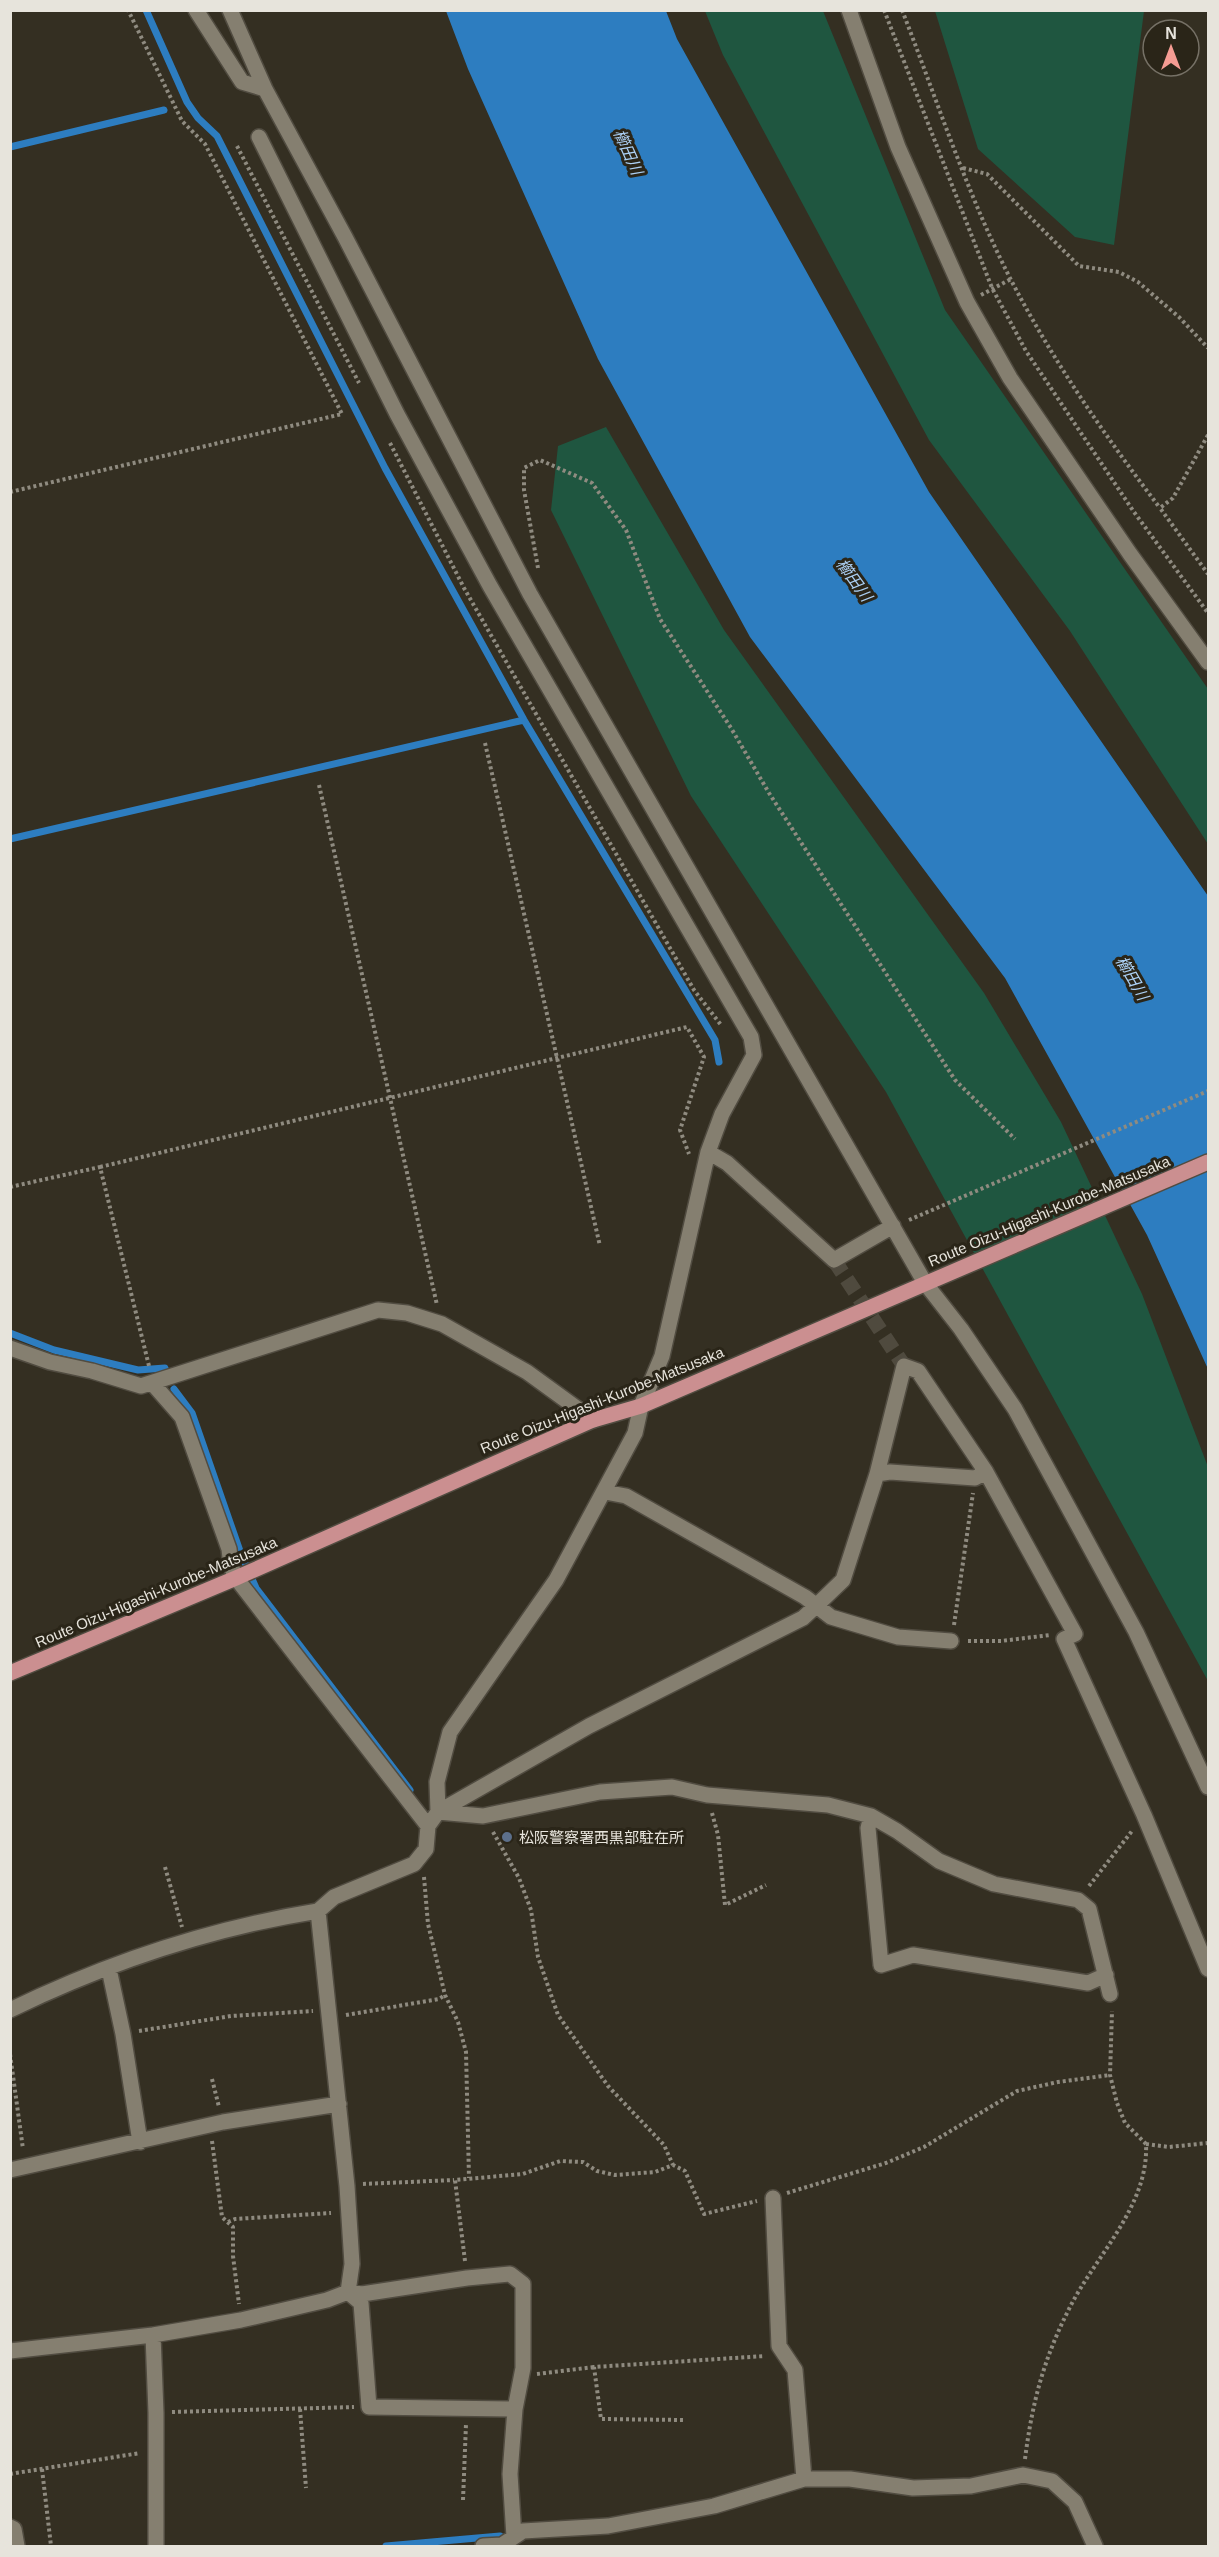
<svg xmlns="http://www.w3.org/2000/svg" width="1219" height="2557" viewBox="0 0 1219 2557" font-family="Arial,'Noto Sans JP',sans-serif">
  <rect width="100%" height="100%" fill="#342f22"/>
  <path fill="#1f5640" d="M705 11H823L945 310 1208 689V844L1070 631 929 440 723 55Z
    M935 11H1144L1114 245 1075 237 978 149Z
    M606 427 724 630 984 993 1061 1122 1142 1294 1208 1467V1681L886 1092 691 796 551 510 558 446Z"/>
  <path fill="#2d7dc0" d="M446 11H666L677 39 929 492 1208 896V1369L1147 1235 1005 978 750 637 598 359 468 69Z"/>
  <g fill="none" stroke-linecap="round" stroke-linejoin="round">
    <path stroke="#2d7dc0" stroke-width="7" d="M146 10 187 102 198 118 217 136 385 468 524 720 715 1040 719 1062
      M10 147 164 110
      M10 839 524 720
      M10 1333 54 1350 138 1370 165 1368 166 1371
      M174 1389 192 1413 241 1554 256 1588 410 1790
      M386 2546 500 2536"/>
    <path stroke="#4f4a3e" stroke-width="15" stroke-dasharray="15 8" stroke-linecap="butt" d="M834 1260 904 1366"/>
    <g stroke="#514c41" stroke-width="18">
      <path id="minor" d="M196 10 242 82 265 89
        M230 10 265 89 345 237 530 594 925 1283 961 1329 1015 1409 1136 1632 1208 1787
        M849 10 898 147 967 302 1010 378 1130 554 1208 662
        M259 137 397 414 490 586 751 1037 754 1055 722 1114 708 1152 662 1356 641 1406 635 1433 556 1580 450 1732 437 1782 438 1812
        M708 1152 727 1163 834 1260 893 1226
        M10 1348 50 1362 92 1371 141 1386 378 1310 407 1313 442 1324 527 1372 593 1420
        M153 1384 182 1417 229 1549 231 1566 236 1578 428 1826
        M877 1474 890 1472 975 1478 986 1472
        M605 1492 626 1496 805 1597 831 1617 898 1637 951 1641
        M438 1812 483 1816 600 1792 672 1787 707 1795 828 1805 871 1816 897 1831 939 1861 994 1884 1078 1900 1089 1909 1110 1994
        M871 1816 868 1828 881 1965 913 1955 1088 1983 1106 1975
        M318 1911 347 2186 352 2264 348 2292
        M109 1969 123 2034 140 2142
        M10 2010C107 1963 212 1928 318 1911L334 1897 414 1864 426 1849 428 1826 438 1812 589 1726 803 1618 817 1605 843 1580 877 1474 904 1366 918 1371 986 1472 1075 1634 1064 1639 1144 1815 1208 1969
        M10 2170 223 2122 339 2104
        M773 2198 779 2346 795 2370 804 2479
        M348 2292 361 2303 369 2407 515 2409
        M153 2335 156 2413V2546
        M10 2351 153 2335 241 2320 327 2300 348 2292 362 2294 467 2278 510 2274 523 2284V2368L515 2409 510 2474 514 2537
        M10 2527 14 2529 17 2546
        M483 2546 502 2545 523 2531 608 2526 714 2506 804 2479H850L913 2488 971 2486 1023 2475 1052 2481 1075 2502 1095 2546"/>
    </g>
    <g stroke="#514c41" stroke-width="18">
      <path id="major" d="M10 1673 236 1578 593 1420 641 1406 1208 1162"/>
    </g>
    <path stroke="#8f8b80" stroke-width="4" stroke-dasharray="3 3" stroke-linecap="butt" d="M884 10 992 288 1026 351 1134 512 1208 613
      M902 10C937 100 967 194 1011 280 1053 361 1105 436 1160 508
      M237 146 359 383
      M963 168 987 174 1079 266 1119 272 1138 282 1179 317 1208 348
      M981 295 1011 279
      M1208 435 1173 498 1160 508 1208 574
      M390 443 464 588 694 990 721 1025
      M10 492 342 414 205 144 182 121 128 10
      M538 568 524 490V468L540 460 592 483 626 530 660 619 731 728 769 793 955 1080 1015 1139
      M485 743 600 1246
      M319 785 437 1305
      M100 1167 687 1027 704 1057 680 1130 689 1154
      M10 1187 100 1167 149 1366
      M909 1220 1208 1091
      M954 1625 973 1493
      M968 1641H1001L1050 1635
      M712 1813 718 1835 725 1905 766 1885
      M493 1832 519 1878 531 1910 538 1957 558 2015 608 2086 664 2145 673 2165
      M165 1867 182 1927
      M424 1877 428 1924 445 1995 458 2022 466 2052 469 2178
      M1089 1886 1132 1831
      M346 2015 439 1999 445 1995
      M139 2031 231 2016 313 2011
      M10 2054 23 2149
      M212 2079 219 2107
      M212 2141 222 2217 233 2227V2256L239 2304
      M1146 2144 1169 2147 1208 2143
      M363 2184 454 2180
      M787 2193 886 2163 924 2147 1017 2091 1058 2082 1110 2075
      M228 2222 235 2219 331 2213
      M465 2261 455 2180 523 2174 560 2161 583 2162 597 2171 615 2175 655 2172 673 2165 685 2171 704 2214 757 2201
      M537 2374 594 2367
      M300 2409 306 2488
      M172 2412 354 2407
      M683 2420 601 2419 594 2367 765 2356
      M1025 2459C1032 2404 1043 2361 1068 2311 1094 2257 1149 2207 1146 2144L1125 2123 1117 2103 1110 2075 1112 2011
      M42 2469 51 2546
      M10 2474 140 2453
      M463 2500 466 2424"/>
    <use href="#minor" stroke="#857f70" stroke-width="15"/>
    <use href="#major" stroke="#cb8f90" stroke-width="15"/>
  </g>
  <circle fill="#5c6f8a" stroke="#2a2518" stroke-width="2" cx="507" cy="1837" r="6"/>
  <g text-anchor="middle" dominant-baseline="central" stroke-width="6" stroke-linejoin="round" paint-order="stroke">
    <g font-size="15" fill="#e7e4dc" stroke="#2a2518">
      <text transform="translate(1049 1211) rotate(-23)">Route Oizu-Higashi-Kurobe-Matsusaka</text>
      <text transform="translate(602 1400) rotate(-22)">Route Oizu-Higashi-Kurobe-Matsusaka</text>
      <text transform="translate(156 1592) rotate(-23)">Route Oizu-Higashi-Kurobe-Matsusaka</text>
    </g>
    <g font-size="15" fill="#e7e4dc" stroke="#2a2518" text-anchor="start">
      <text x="519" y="1837">松阪警察署西黒部駐在所</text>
    </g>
    <g font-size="16" font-style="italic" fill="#abcff3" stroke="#2a2518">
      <text transform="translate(628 152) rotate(66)">櫛田川</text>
      <text transform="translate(854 580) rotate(54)">櫛田川</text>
      <text transform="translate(1132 978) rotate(60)">櫛田川</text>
    </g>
  </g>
  <rect width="1219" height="2557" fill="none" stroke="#e7e4dc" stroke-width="24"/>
  <g transform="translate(1171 48)"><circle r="28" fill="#2a2518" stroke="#767166" stroke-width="1.5"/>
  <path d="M0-4.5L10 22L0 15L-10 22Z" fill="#f59c93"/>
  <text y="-9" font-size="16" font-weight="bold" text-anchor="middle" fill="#e7e4dc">N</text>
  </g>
</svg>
